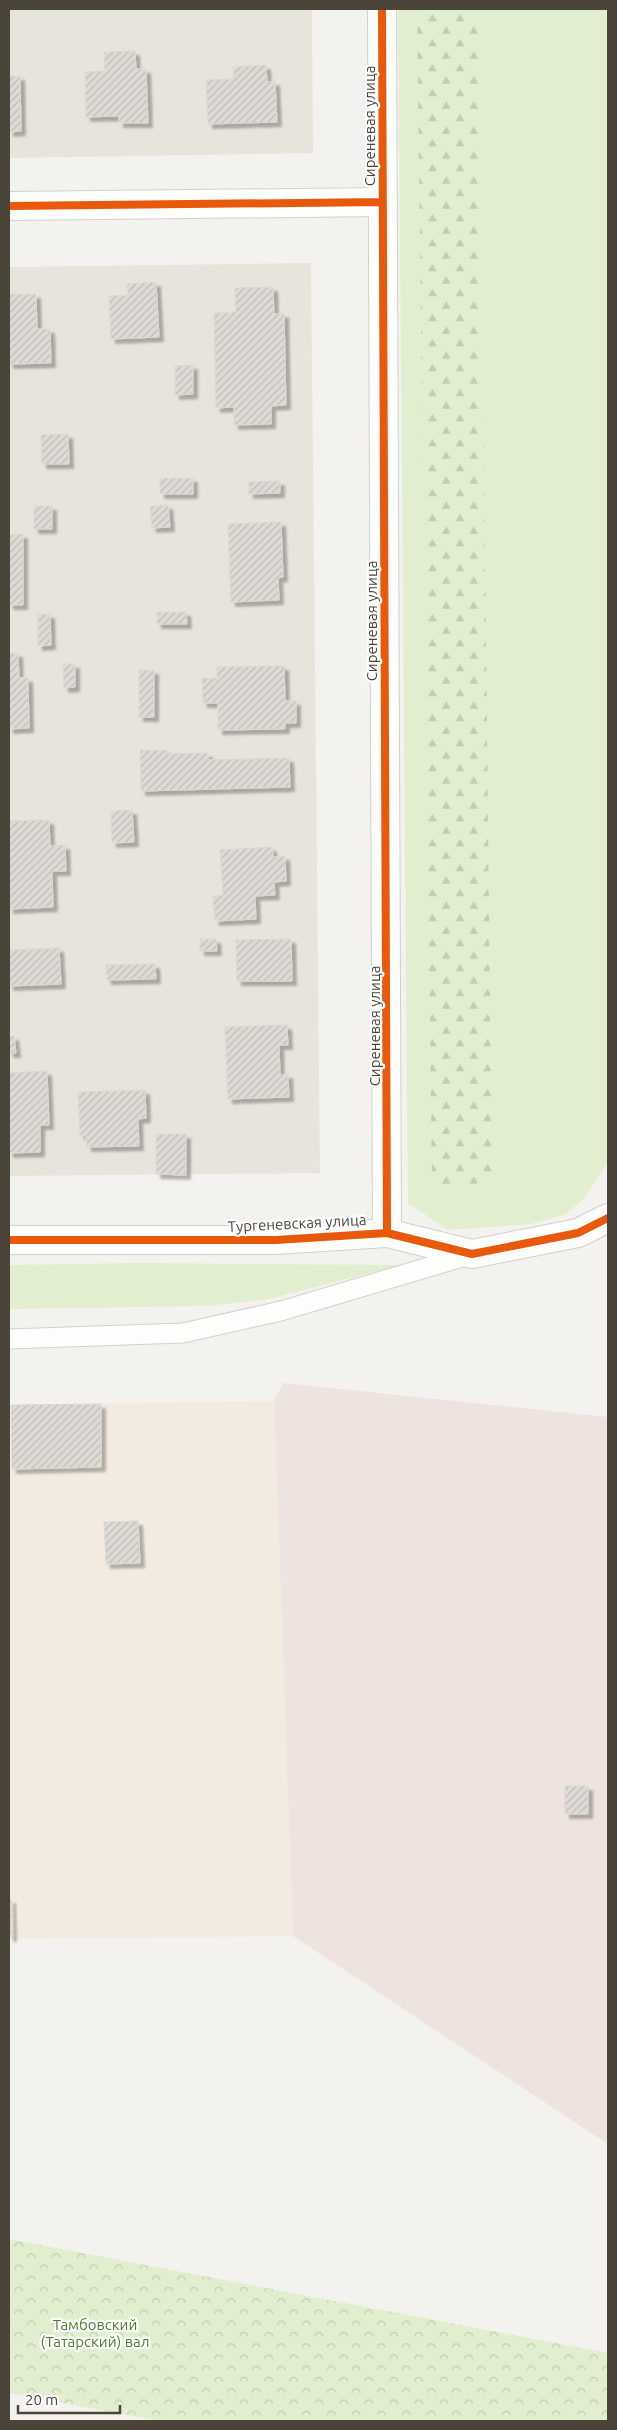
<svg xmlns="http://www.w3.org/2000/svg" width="617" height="2430" viewBox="0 0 617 2430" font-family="Ubuntu,sans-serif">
  <defs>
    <pattern id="forest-firs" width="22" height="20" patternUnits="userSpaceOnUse" patternTransform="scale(1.25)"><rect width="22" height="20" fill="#e1eecf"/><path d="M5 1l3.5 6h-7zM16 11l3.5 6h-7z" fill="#c3cdb2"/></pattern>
    <pattern id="park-crowns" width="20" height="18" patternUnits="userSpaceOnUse" patternTransform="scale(1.25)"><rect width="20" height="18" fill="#e1eecf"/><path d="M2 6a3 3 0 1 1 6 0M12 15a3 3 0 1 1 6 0" fill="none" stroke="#c3cdb2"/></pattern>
    <pattern id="building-hatch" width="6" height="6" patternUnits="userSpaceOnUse" patternTransform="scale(1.25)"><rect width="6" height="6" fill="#dedbd6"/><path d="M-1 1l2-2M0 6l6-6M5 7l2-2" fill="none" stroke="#c0bdb8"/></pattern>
    <filter id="shadow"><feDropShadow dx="4.5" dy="4.5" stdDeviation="1" flood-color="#0004"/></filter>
  </defs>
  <rect width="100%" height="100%" fill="#f4f2ee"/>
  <path fill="#e7e4dc" d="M9 9H312L313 153 9 158Z
    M311 263 320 1173 9 1176V267Z"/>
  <path fill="#f3ebdf" d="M274 1401 293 1936 9 1939V1405Z"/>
  <path fill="#eee3df" d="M283 1383 608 1417V2144L293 1936 274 1401Z"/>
  <path fill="#e1eecf" d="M398 9H608V1162L583 1200 564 1215 531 1224 448 1230 408 1203Z
    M137 1263 401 1265 269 1299 207 1306 9 1309V1265Z"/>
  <path fill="url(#forest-firs)" d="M417 9H479L492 1182 432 1188Z"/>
  <path fill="url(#park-crowns)" d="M9 2239 608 2353V2421H160L9 2393Z"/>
  <path fill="url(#building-hatch)" stroke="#dcd9d4" filter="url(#shadow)" d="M135 51 136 69H146L148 123H119V116L86 117 85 72 105 71 104 52Z
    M266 65 267 82 275 81 277 122 208 124 206 80 234 79 233 67Z
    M9 76H20L21 131 9 132Z
    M156 282 159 337 111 339 109 296 128 295 127 284Z
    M273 287 274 314 284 313 286 405 271 406V424L234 425V407L216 408 214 313 236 312 235 288Z
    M9 294H36L37 329H50L51 363 9 364Z
    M193 365V394L175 395V366Z
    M68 434 69 464H42L41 435Z
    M160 478H193V494H160Z
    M280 481V493L249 494V482Z
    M168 505 170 527 152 528 150 507Z
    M34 506H52V529H34Z
    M281 522 283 577 278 578 279 600 231 602 228 524Z
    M23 534V605H9V535Z
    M157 612H186L187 624H157Z
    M38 614H50L51 645 38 646Z
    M9 653H18L19 678H28L29 728 9 729Z
    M63 664H75V687L64 688Z
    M284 666 285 701H296V723H285V729L218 730V703H203L202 678H217V667Z
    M139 670H154V717H139Z
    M140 750H167V754L208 753V760L289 758 290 787 141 791Z
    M132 810 134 842 112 843 111 811Z
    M49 820 50 846 65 845 66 871H52L53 907 9 909V821Z
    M272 847 273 857 285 856 286 881 274 882 275 895 255 896 256 919 215 921 213 896 223 895 220 850Z
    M200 939H216L217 951H200Z
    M291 939 292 981H237L236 940Z
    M59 948 61 984 9 986V950Z
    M155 964 156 979 107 980 106 965Z
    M287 1025 288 1045H279L280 1075 288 1074 289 1097 228 1099 225 1027Z
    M14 1036 16 1053H9V1037Z
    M47 1071 49 1125H40V1152L9 1153V1073Z
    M145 1090 146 1118 138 1119 139 1146 87 1147 86 1135H80L78 1092Z
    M156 1134H186V1175L156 1174Z
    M101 1404V1467L12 1469 11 1405Z
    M138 1521 140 1563 106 1564 104 1522Z
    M565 1786H588V1814H565Z
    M9 1899H11L12 1937H9Z"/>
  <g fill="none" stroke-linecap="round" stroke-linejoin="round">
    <g stroke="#d2d0cb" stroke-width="21">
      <path id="lane" d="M9 1339 183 1333 281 1311 469 1255"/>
    </g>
    <g stroke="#d2d0cb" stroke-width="30">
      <path id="street" d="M382 9 387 1233
        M9 206 383 202
        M9 1240H276L387 1233 472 1254 578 1233 608 1218"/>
    </g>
    <use href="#lane" stroke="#fdfdfc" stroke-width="19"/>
    <use href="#street" stroke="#fdfdfc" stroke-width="28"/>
    <g stroke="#fff" stroke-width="11">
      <path id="cycleway" d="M382 9 387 1233
        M9 206 383 202
        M9 1240H276L387 1233 472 1254 578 1233 608 1218"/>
    </g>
    <use href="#cycleway" stroke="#e8590c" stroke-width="8"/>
  </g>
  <g text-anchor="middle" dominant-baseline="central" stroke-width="4.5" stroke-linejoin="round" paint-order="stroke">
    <g font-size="15" fill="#4b4439" stroke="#fff">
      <text transform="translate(369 126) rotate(-90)">Сиреневая улица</text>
      <text transform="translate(371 621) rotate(-90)">Сиреневая улица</text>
      <text transform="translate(374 1026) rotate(-90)">Сиреневая улица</text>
      <text transform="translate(297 1223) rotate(-3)">Тургеневская улица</text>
    </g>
    <g font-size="15" fill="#4a7f2a" stroke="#fff">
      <text x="95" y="2324">Тамбовский<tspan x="95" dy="17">(Татарский) вал</tspan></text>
    </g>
  </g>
  <rect width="617" height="2430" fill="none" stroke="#4b4439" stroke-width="20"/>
  <path d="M18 2405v8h102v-8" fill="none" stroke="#4b4439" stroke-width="2.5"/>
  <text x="25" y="2405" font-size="15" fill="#4b4439" stroke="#ffffff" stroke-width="4" paint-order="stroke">20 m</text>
</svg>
